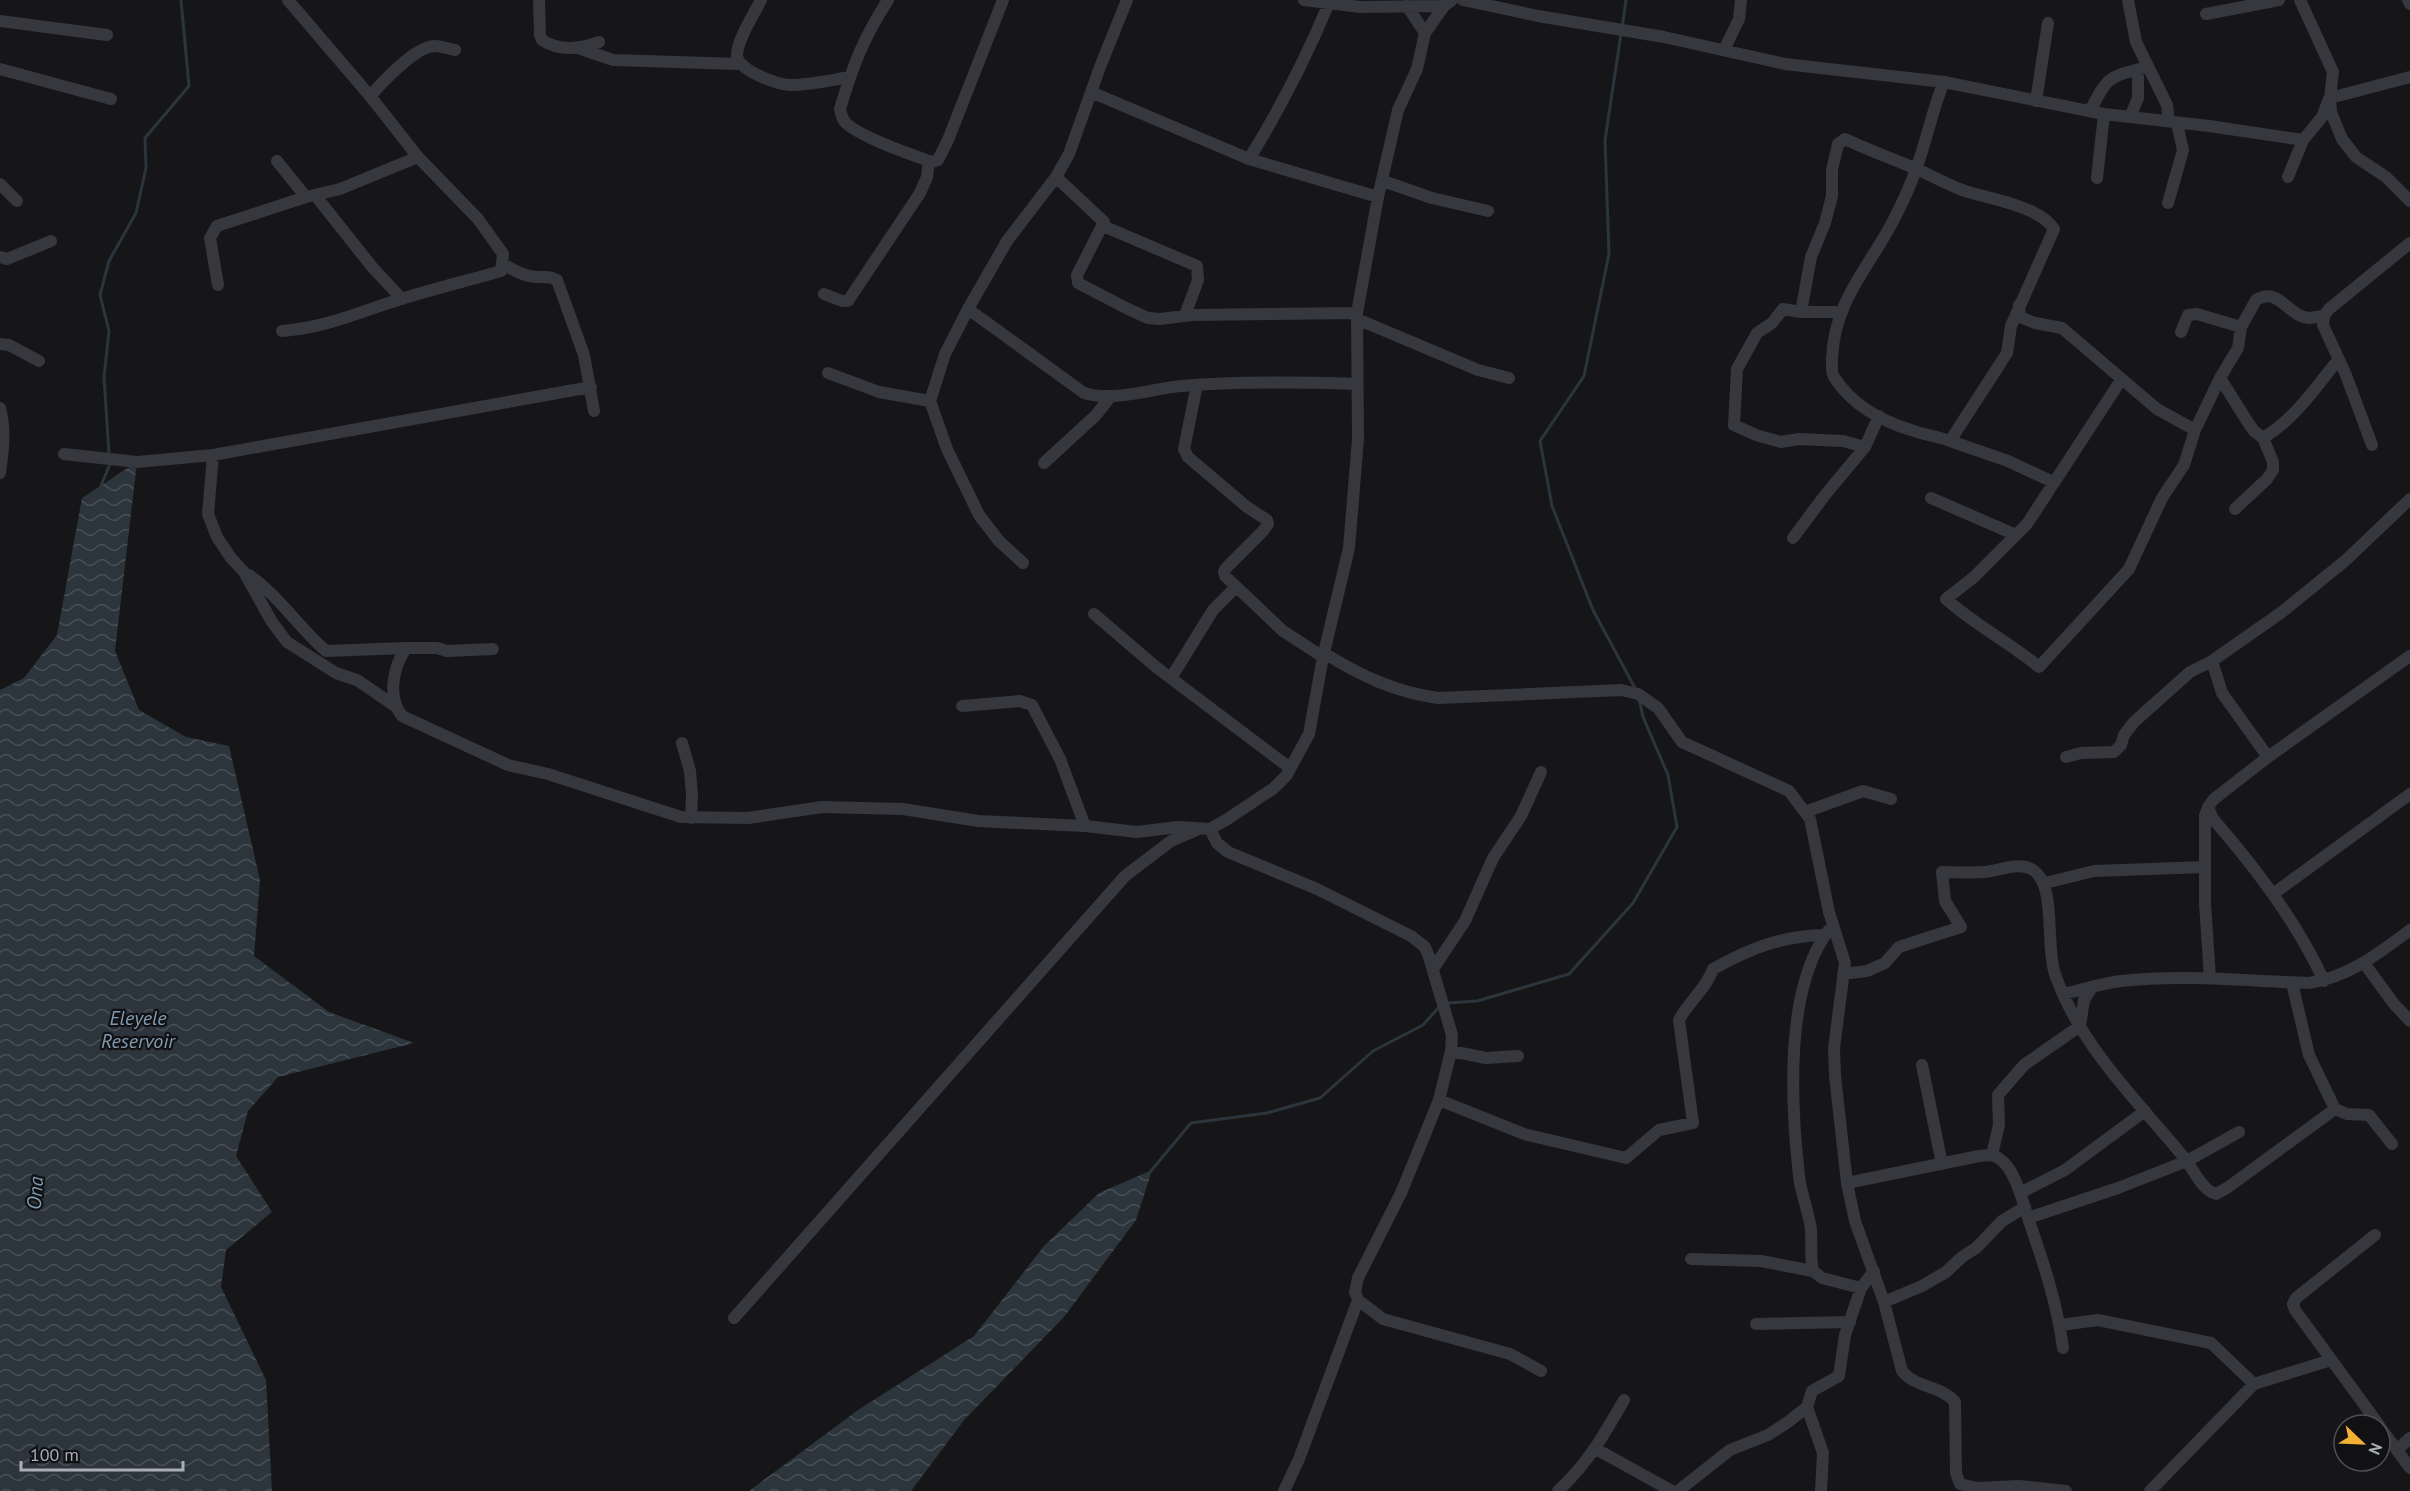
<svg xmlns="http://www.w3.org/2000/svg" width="2410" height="1491" viewBox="0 0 2410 1491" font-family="'PT Sans',sans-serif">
  <defs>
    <pattern id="water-waves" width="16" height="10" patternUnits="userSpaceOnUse" patternTransform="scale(1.5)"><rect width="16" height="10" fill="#2c353c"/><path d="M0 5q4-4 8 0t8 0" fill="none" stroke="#485056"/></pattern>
  </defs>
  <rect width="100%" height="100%" fill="#161618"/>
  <path fill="url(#water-waves)" d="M137 462 115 651 139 710 186 737 229 746 260 880 254 956 329 1012 414 1043 278 1077 248 1111 236 1156 272 1212 226 1250 221 1287 266 1380 272 1491H0V690L24 678 57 635 82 498Z
    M1152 1170 1136 1220 1064 1317 965 1419 911 1491H749L858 1410 974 1336 1044 1246 1099 1193Z"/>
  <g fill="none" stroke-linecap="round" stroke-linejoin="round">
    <path stroke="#2c353c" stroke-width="3" d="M1622 28 1626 0
      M1621 34 1605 140 1609 254 1584 376 1540 441 1552 506 1593 610 1636 690
      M109 454 104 377 109 331 100 295 109 261 136 213 146 168 145 138 189 86 181 0
      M100 488 110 464
      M1447 1003 1477 1001 1569 974 1633 903 1677 827 1668 775 1643 717 1639 699
      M1150 1172 1191 1123 1267 1113 1320 1098 1373 1051 1423 1025 1439 1007"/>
    <path stroke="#37383d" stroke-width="12" d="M539 0 540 35 542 40C560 52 580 49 599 42
      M761 0C754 14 737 40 737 55 737 70 776 84 790 85 810 85 831 80 850 77
      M888 0C863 39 853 65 840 109 841 114 842 119 845 122 859 137 911 154 931 162L938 160 948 140 1003 0
      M1304 0 1360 7 1444 6
      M1463 0 1538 16 1664 37 1785 64 1944 82
      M2128 0 2136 42 2167 105 2169 121 2177 124 2183 150 2168 203
      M2300 0 2333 72 2330 98 2331 112 2342 139 2356 157 2386 177 2410 201
      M2408 0 2410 4
      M1407 6 1425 33
      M2206 14 2279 0
      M0 21 107 35
      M581 49 613 60 739 64
      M1724 50 1739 19 1741 0
      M0 69 111 99
      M1091 92 1249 159 1378 197
      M370 96C383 82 415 46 435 46 441 46 449 49 455 50
      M2330 98 2410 77
      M2036 101 2048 23
      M2090 111C2109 74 2109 77 2148 67
      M2130 117 2138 98V70
      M1249 159C1280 109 1306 58 1329 3
      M277 161 306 197
      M1056 177 1104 222 1077 275 1078 283 1128 309 1148 318 1160 319 1192 315 1357 313
      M2288 177 2303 140 2322 117 2329 99
      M2097 178 2104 114
      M1383 181 1432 198 1488 211
      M0 184 17 201
      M315 195 373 268 402 299
      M1103 226 1197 266 1198 280 1185 315
      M0 257 7 259 51 241
      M503 264C513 270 525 277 537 277 545 277 549 276 557 280L584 355 594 411
      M218 285 210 238 217 226 306 197 340 189 418 157
      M824 294 842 301H848L920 193 927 177 929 161
      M2019 305 2020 317 2035 323 2062 328 2157 409 2195 430
      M968 309 1084 393C1114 402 1150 389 1181 386 1239 381 1298 382 1357 384
      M1840 312H1801L1811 257 1825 223 1832 196V170L1838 144 1845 139C1868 150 1891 158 1914 168 1931 175 1948 185 1965 191 1990 199 2039 206 2054 229L2011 326 2007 353 1950 441C1937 436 1924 435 1911 430 1881 421 1851 404 1834 377 1831 372 1832 365 1832 359 1834 302 1867 270 1892 223 1901 206 1910 187 1916 169 1927 140 1932 110 1944 82L2104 114 2209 126 2303 140
      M1357 319 1478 370 1509 378
      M282 331C328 327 356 313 398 300 432 289 467 281 501 271L503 254 478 219 418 157 370 96 288 0
      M2181 332 2188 315 2197 314 2241 327
      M0 344 9 345 39 361
      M828 373 879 392 930 401
      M2220 378 2247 421 2254 431 2263 438 2273 462V470L2267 479 2235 509
      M1197 385 1184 449 1188 457 1247 507 1267 520 1268 524 1263 531 1227 567 1224 571 1225 576 1283 631 1323 657
      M0 408C6 430 3 451 0 473
      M2263 438C2295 419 2315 388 2338 360
      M1950 441 2008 461 2053 482
      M2372 445 2346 375 2323 325 2324 316 2329 309 2410 243
      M1865 447 1879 416
      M64 454 137 462 213 455 591 387
      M213 455 208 514 217 537 231 558 244 572 272 622 287 642 336 673 357 680 395 706
      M1044 463 1096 415 1111 396
      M1931 498 2016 535 2027 524 2121 380
      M2016 535 1974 577 1946 599C1975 625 2009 642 2039 667L2129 569 2162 498 2184 465 2195 430 2220 378 2238 348 2241 327 2256 300C2279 286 2287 316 2309 318 2314 318 2319 316 2324 316
      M1793 538 1825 495 1865 447 1843 441 1799 439 1781 442 1756 435 1734 425 1737 369 1757 333 1772 323 1783 309 1801 312
      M1023 563 999 541 979 515 947 449 930 401 945 354 968 309 1007 241 1056 177 1069 154 1100 67 1127 0
      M249 575C279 596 299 628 326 651L406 648
      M1094 614 1156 667 1290 768
      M493 649 447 651 437 648H406C393 667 387 697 402 716L508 765 548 774 681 817 748 818 822 807 903 809 978 821 1085 826 1137 832 1178 827 1210 829 1226 820 1274 788 1286 776 1309 734 1323 657 1349 548 1358 439 1357 313 1378 197 1398 110 1417 69 1425 33 1444 6 1452 0
      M1324 653C1361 676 1395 692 1438 698L1621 690 1638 694 1658 708 1682 742 1789 791 1810 819 1829 912 1845 963 1834 1048 1835 1076 1847 1183 1855 1221 1884 1302 1902 1371C1916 1388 1940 1385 1955 1402L1956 1473 1960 1484 1977 1488 2019 1486 2066 1491
      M2212 661 2222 693 2268 757
      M1171 678 1213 610 1236 587
      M962 706 1020 701 1032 705 1060 759 1085 826
      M682 743 690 771 692 795 691 818
      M2066 757 2081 753 2114 752 2121 745 2124 735 2134 722 2190 672 2212 661 2282 612 2346 560 2410 499
      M2208 807 2213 819C2256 868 2297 922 2324 981
      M1805 812 1863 791 1891 799
      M1210 829 1217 843 1228 852 1317 889 1411 936 1425 947 1429 957 1452 1035 1451 1051 1439 1100 1401 1193 1358 1278 1355 1292 1358 1300 1383 1319 1510 1354 1541 1371
      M2045 883 2094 871 2205 867
      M2273 894 2410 794
      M1828 931C1784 991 1791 1105 1799 1176 1801 1194 1809 1212 1811 1230 1812 1244 1810 1257 1813 1271L1822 1278 1861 1288
      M2364 963 2394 1004 2410 1021
      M1433 969 1465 921 1493 858 1521 816 1541 772
      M1843 974 1867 971 1885 963 1899 947 1961 927 1945 901 1942 872C1956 872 1970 873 1984 872 1999 871 2019 861 2033 870 2057 886 2045 946 2055 974 2080 1047 2139 1102 2186 1160 2194 1171 2203 1191 2216 1194L2227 1188 2335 1109
      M2210 978 2205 903V816L2208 807 2214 799 2268 757 2410 656
      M2292 983 2309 1055 2335 1109 2347 1114 2369 1115 2392 1144
      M2063 994C2082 990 2102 983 2121 981 2184 974 2246 981 2309 983 2349 977 2379 953 2410 930
      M1451 1051 1486 1058 1518 1056
      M1922 1065 1942 1164
      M1439 1100 1524 1134 1626 1158 1659 1130 1693 1123 1679 1020C1689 1001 1706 989 1713 969 1751 948 1781 936 1825 935
      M1992 1155 1999 1125 1998 1095 2024 1065 2080 1026 2084 1000 2092 987
      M1847 1183 1979 1156C1987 1155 1995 1154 2001 1160 2015 1170 2023 1202 2028 1218 2043 1261 2057 1303 2063 1348
      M2020 1193 2065 1170 2145 1111
      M2028 1218 2118 1188 2187 1161 2239 1132
      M2375 1235 2296 1298 2293 1304 2295 1310 2379 1425
      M1691 1259 1761 1261 1813 1271
      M1884 1302 1922 1286 1946 1272 1962 1257 1976 1248 2002 1221 2025 1207
      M734 1318 1125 876 1171 841 1199 829
      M1756 1324 1850 1322
      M2060 1325 2098 1320 2211 1343 2254 1384
      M1807 1407 1823 1453 1821 1491
      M2380 1427 2410 1468
      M1596 1449 1672 1491
      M2397 1450 2410 1438
      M1284 1491 1299 1459 1358 1300
      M1558 1491C1588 1463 1604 1435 1624 1400
      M1678 1491 1730 1450 1768 1435 1788 1422 1807 1407 1812 1391 1839 1376 1845 1335 1861 1288 1874 1271
      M2150 1491 2254 1384 2331 1360"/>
  </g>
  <g text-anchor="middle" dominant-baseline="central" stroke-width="4.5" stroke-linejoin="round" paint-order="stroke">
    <g font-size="20" font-style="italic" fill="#7f9bb3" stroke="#111113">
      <text x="138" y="1018">Eleyele<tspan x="138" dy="23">Reservoir</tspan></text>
      <text transform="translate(35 1193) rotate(-85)">Ona</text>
    </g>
  </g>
  <g transform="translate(2362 1443) rotate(113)"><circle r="28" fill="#111113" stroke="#4d4f55" stroke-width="1.5"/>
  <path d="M0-4.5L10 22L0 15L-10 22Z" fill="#f2b134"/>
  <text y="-9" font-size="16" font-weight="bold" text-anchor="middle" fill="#a8adb8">N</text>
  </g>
  <path d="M21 1461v9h162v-9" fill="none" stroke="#a8adb8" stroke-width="3"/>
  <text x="30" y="1461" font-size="18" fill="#a8adb8" stroke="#111113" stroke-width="4.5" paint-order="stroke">100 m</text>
</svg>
